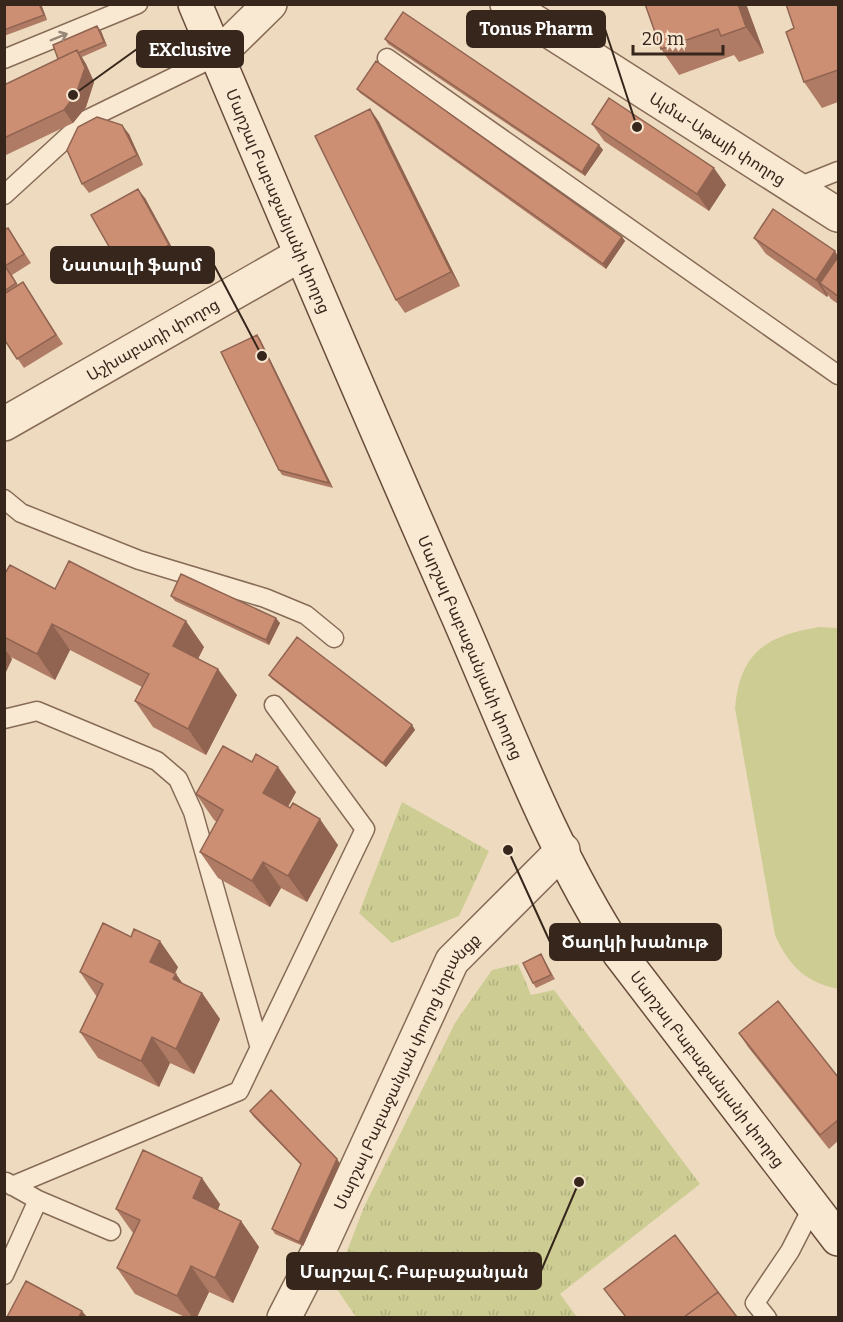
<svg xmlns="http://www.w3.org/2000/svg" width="843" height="1322" viewBox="0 0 843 1322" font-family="Bitter,'Noto Sans Armenian',serif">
  <defs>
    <pattern id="park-tufts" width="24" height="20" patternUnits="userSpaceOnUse" patternTransform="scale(1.5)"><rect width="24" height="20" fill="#cccc93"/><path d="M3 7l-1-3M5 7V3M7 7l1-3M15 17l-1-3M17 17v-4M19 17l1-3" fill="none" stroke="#b0af7e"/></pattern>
  </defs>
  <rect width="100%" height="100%" fill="#eedbbf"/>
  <path fill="#cccc93" d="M819 627 838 628V989C805 982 789 966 775 935L735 708C740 652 766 636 819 627Z"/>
  <path fill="url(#park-tufts)" d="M402 802 489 851 459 916 392 943 359 913Z
    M518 964 531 995 554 990 700 1184 560 1294 577 1317H356L334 1285 364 1207 455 1023 492 970Z"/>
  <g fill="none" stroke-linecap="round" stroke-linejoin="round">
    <g stroke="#876b57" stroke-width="21">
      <path id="service" d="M387 58 838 375
        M4 59 138 4
        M798 187 838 171
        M4 195 86 120 217 56
        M4 499 21 513 139 560 265 598 306 615 334 638
        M4 719 37 711 157 761 178 779 193 812 259 1045
        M6 1182 38 1200 111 1231
        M12 1186 239 1091 365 829 274 705
        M4 1275 38 1200
        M767 1318 755 1303 790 1251 813 1206"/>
    </g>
    <g stroke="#876b57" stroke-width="36">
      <g id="minor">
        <path id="s1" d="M284 1318 320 1248 452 961 563 850"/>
      </g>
    </g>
    <g stroke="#876b57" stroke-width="36">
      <g id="tertiary">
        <path id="s2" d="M507 4 838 215"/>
        <path d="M217 56 270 4"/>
        <path id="s3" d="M4 424 300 255"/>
      </g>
    </g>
    <g stroke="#694c3b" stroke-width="36">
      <g id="secondary">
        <path id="s4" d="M195 4C281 208 368 412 457 614 507 728 551 849 619 953L838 1239"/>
      </g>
    </g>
    <use href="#service" stroke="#f9e9d2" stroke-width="18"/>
    <use href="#minor" stroke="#f9e9d2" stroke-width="33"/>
    <use href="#tertiary" stroke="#f9e9d2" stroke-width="33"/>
    <use href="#secondary" stroke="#f9e9d2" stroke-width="33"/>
  </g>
  <path fill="#b07b64" d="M4 4H41L47 20 4 36Z
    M645 4H746L764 53 739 62 734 55 679 75 661 49Z
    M838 4V102L822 108 804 82Z
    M97 26 101 31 107 46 82 57 86 64 94 82 86 107 73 123 4 156V85L58 59Z
    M385 39 599 145 603 150 585 176 388 44Z
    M357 89 622 237 625 241 606 269 360 93Z
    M370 109 379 122 460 286 405 313 396 300Z
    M592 124 726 185 709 211 604 141Z
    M129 134 143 165 89 193 82 184Z
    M145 198 176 255 129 281 123 271Z
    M4 230 14 237 31 263 12 275 18 285 29 291 63 344 24 368 4 339Z
    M754 238 835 251 838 257V304L831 299 828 295 827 297 766 254Z
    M257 335 260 339 333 488 282 475 279 470Z
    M4 575 55 589 204 647 198 659 237 695 206 755 153 727 135 701 142 687 70 650 55 680 11 657 12 659 4 676Z
    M171 596 280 623 269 645 175 601Z
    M269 675 412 725 415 730 386 767 272 679Z
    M296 792 288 807 338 845 307 902 281 888 270 907 218 878 200 852 217 822 214 820 196 794Z
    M541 954 555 979 536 988 533 983Z
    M178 967 175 973 183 984 202 993 220 1019 194 1074 170 1063 159 1087 98 1058 80 1032 97 997 80 972Z
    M739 1033 838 1077V1141L829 1149 748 1047Z
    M250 1111 337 1159 340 1164 303 1246 275 1234 272 1229 301 1165 253 1116Z
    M220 1204 218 1210 241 1221 259 1247 233 1303 209 1292 197 1317H185L135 1294 117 1268 133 1233 116 1209Z"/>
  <path fill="#906451" d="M39 4H41L47 20 44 15Z
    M738 4H746L764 53 746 27Z
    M97 26 101 31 107 46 104 42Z
    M77 50 86 64 94 82 86 107 73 123 64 110Z
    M370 109 379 122 460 286 451 272Z
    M122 125 129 134 143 165 137 155Z
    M599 145 603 150 585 176 582 172Z
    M714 168 726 185 709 211 697 194Z
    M138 189 145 198 176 255 169 245Z
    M622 237 625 241 606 269 603 264Z
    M835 251 838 257 820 283 828 295 827 297 816 280Z
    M257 335 260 339 333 488 329 483Z
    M276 618 280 623 269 645 266 640Z
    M186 621 204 647 191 672 173 646Z
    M52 624 70 650 55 680 37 654Z
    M4 648 12 659 4 676Z
    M218 669 237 695 206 755 188 729Z
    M412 725 415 730 386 767 383 763Z
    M278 767 296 792 281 819 263 793Z
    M320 819 338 845 307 902 288 876Z
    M263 862 281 888 270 907 252 881Z
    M160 941 178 967 168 988 150 962Z
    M176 974 194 1000 173 979Z
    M202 993 220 1019 194 1074 176 1049Z
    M152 1037 170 1063 159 1087 141 1061Z
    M337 1159 340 1164 303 1246 299 1242Z
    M202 1178 220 1204 211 1224 193 1198Z
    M241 1221 259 1247 233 1303 215 1278Z
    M191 1266 209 1292 197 1317H192L177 1296Z
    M82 1311 87 1317H79Z"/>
  <path fill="#cd8f74" stroke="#906451" stroke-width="1.5" d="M4 4H39L44 15 4 30Z
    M645 4H738L746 27 721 36 718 29 661 49Z
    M786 4H838V70L804 82 786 32 794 28Z
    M403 12 599 145 582 172 385 39Z
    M97 26 104 42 78 53 77 50 58 59 53 45Z
    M77 50 85 68 76 94 64 110 4 138V85Z
    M376 61 622 237 603 264 357 89Z
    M609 98 714 168 697 194 592 124Z
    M370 109 451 272 396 300 315 136Z
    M97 117 122 125 137 155 82 184 67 150 78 127Z
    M138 189 169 245 123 271 91 215Z
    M773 209 835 251 816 280 754 238Z
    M8 228 24 254 5 266 16 283 4 291V230Z
    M838 257V296L820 283Z
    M23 282 56 335 17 359 4 339V294Z
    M257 335 329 483 279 470 221 352Z
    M69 561 186 621 173 646 218 669 188 729 135 701 149 674 52 624 37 654 4 637V575L10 565 55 589Z
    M181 574 276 618 266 640 171 596Z
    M297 637 412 725 383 763 269 675Z
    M223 746 252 762 256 754 278 767 263 793 290 808 293 803 320 819 288 876 263 862 252 881 200 852 223 810 196 794Z
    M103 923 131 937 134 929 160 941 150 962 176 974 173 979 202 993 176 1049 152 1037 141 1061 80 1032 103 984 80 972Z
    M541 954 551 975 533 983 523 963Z
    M778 1001 838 1077V1120L820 1135 739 1033Z
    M271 1090 337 1159 299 1242 272 1229 301 1164 250 1111Z
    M143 1150 202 1178 193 1198 241 1221 215 1278 191 1266 177 1296 117 1268 140 1220 116 1209Z
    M675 1235 718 1292 684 1317H626L604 1289Z
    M26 1281 82 1311 79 1317H7Z
    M718 1292 737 1317H684Z"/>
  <defs><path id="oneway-shaft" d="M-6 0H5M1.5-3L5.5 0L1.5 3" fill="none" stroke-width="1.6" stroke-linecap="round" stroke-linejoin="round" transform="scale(1.5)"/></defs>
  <use stroke="#988877" href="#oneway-shaft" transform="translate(59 37) rotate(-22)"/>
  <g text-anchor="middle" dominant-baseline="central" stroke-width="6" stroke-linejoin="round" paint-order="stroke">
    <g font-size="16" fill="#36261c" stroke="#f6e6cf">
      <text stroke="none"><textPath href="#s2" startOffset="250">Ալմա-Աթայի փողոց</textPath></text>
      <text stroke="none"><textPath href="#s4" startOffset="214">Մարշալ Բաբաջանյանի փողոց</textPath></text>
      <text stroke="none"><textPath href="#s3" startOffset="171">Աշխաբադի փողոց</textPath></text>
      <text stroke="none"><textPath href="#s4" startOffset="700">Մարշալ Բաբաջանյանի փողոց</textPath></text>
      <text stroke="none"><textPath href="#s4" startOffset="1186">Մարշալ Բաբաջանյանի փողոց</textPath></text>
      <text stroke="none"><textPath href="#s1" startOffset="276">Մարշալ Բաբաջանյան փողոց նրբանցք</textPath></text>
    </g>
  </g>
  <path fill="none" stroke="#36261c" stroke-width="2" d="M637 127L605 29M73 95L137 49M262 356L214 265M508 850L550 942M579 1182L541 1271"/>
  <g fill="#36261c" stroke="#f6e6cf" stroke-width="2">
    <circle cx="637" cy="127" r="6"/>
    <circle cx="73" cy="95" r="6"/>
    <circle cx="262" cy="356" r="6"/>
    <circle cx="508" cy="850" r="6"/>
    <circle cx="579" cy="1182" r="6"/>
  </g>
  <g fill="#36261c" stroke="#36261c" stroke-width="2">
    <rect x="467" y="11" width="138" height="36" rx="6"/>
    <rect x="137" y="31" width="106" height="36" rx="6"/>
    <rect x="51" y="247" width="163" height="36" rx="6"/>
    <rect x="550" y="924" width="171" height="36" rx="6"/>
    <rect x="287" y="1253" width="254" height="36" rx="6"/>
  </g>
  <g font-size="18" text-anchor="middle" font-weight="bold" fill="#fff">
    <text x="536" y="35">Tonus Pharm</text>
    <text x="190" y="56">EXclusive</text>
    <text x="132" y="271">Նատալի ֆարմ</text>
    <text x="635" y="948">Ծաղկի խանութ</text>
    <text x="414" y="1278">Մարշալ Հ. Բաբաջանյան</text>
  </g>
  <rect width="843" height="1322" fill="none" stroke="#36261c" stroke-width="12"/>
  <path d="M633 45v9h90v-9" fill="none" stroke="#36261c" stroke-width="3"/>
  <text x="642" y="45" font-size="18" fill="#36261c" stroke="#f6e6cf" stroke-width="4.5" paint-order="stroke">20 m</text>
</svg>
